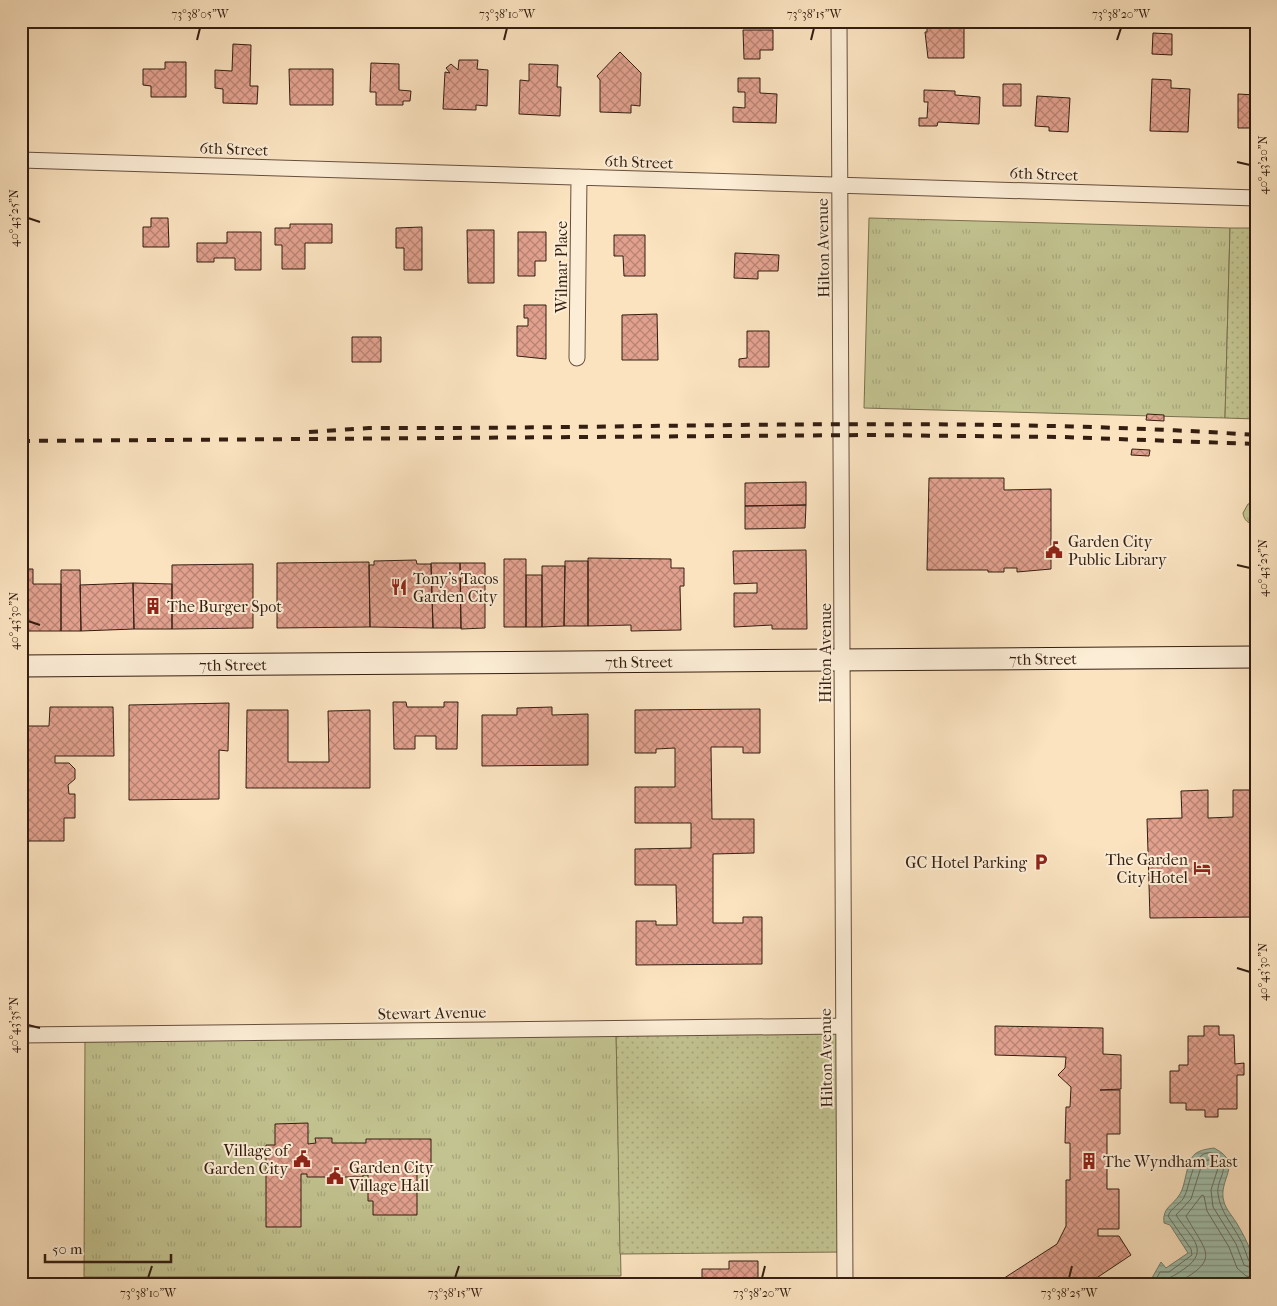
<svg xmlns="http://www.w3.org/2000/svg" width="1277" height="1306" viewBox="0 0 1277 1306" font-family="'IM FELL French Canon',serif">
  <defs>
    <pattern id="grass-tufts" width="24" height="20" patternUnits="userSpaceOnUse" patternTransform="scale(1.25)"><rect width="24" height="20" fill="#c2c390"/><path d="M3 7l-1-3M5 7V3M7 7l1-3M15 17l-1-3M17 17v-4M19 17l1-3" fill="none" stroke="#a7a77b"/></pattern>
    <pattern id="park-dots" width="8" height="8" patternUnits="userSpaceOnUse" patternTransform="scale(1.25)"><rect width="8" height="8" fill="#c2c390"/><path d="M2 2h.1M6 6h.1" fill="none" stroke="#a7a77b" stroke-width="1.8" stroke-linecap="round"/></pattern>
    <pattern id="water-rules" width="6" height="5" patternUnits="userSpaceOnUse" patternTransform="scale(1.25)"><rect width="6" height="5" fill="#a0bfac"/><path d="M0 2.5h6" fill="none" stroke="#839b8b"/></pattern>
    <pattern id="building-cross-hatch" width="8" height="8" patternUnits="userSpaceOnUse" patternTransform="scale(1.25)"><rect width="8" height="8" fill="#e2a18f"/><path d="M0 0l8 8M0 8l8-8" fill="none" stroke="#b88373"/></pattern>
  </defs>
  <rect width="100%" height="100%" fill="#fbe3c0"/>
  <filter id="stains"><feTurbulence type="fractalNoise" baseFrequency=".004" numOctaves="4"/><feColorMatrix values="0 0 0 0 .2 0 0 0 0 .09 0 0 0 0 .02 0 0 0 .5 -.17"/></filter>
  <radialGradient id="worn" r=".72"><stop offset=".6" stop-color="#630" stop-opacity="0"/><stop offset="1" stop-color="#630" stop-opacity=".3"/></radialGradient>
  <path fill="url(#grass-tufts)" stroke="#7b7050" d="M869 218 1230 228 1225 418 864 408Z
    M1256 502V525C1248 524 1244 520 1243 513L1248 504Z
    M616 1029 621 1276 84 1277 85 1032Z"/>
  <path fill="url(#park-dots)" stroke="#7b7050" d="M1230 228H1256V419L1225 418Z
    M843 1026 844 1252 620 1254 616 1029Z"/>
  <path fill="url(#water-rules)" stroke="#757f6e" d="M1214 1148C1245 1164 1217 1179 1224 1202 1226 1209 1232 1216 1236 1222 1249 1244 1256 1259 1256 1285H1148L1161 1262 1166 1268 1188 1253 1170 1225 1164 1223C1162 1207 1173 1206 1180 1194 1186 1185 1186 1161 1195 1154 1200 1150 1207 1149 1214 1148Z"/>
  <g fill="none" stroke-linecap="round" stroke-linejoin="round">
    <path stroke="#6a6e5e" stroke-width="1" d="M1153 1285 1160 1272H1169L1192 1255 1191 1249 1168 1216C1171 1207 1182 1204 1185 1195 1191 1182 1194 1143 1217 1155 1232 1169 1216 1178 1218 1194 1220 1211 1232 1224 1240 1239 1244 1246 1246 1254 1249 1261L1256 1264
      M1160 1285 1164 1279C1172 1278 1178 1273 1184 1269 1212 1250 1189 1236 1176 1215L1191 1199 1202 1164 1208 1160 1214 1161 1218 1168 1211 1190 1213 1207 1236 1244 1244 1265 1256 1270
      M1173 1285C1223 1259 1206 1253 1186 1216L1202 1195 1204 1196 1207 1211 1229 1247 1237 1268 1246 1276 1256 1278"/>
  </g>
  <path fill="url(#building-cross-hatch)" stroke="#341e11" d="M923 21H964V58H928L925 32H927V23H923Z
    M743 30H773V50H760V59H744Z
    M1153 33 1172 34V55L1152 54Z
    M233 44 251 45 250 86H258L257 104 223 103V89L215 88V70L232 71Z
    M620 52 641 73 640 106 631 105V113L600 112V80L597 76Z
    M459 60H478L477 69 488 70 487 106 476 105V110L443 109 445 72 450 73 446 68 451 64 458 70Z
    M165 62H186V97H151V86L143 85V69H165Z
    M371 63 399 64V90L411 91 410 101H403V105H376V92H370Z
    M529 64 558 65 557 87H561L560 116 519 114 520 80 529 81Z
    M289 69H333V105H290Z
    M738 78H760V93L777 94 776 123 733 122V107L745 108V92H738Z
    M1152 79 1171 80V88L1190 89 1188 132 1150 131Z
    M1003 84H1021V106H1003Z
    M924 90 955 91V95L980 97 979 124 938 122 937 126H919V118H927L928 102H924Z
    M1238 94 1256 95V128H1238Z
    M1037 96 1070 98 1068 132 1049 131V127L1035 126Z
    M151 218H168L169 247H143V227H151Z
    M290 224H332V243H305V269H282V245H275V228H290Z
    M422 227V270H404V248H396V228Z
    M467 230H494V283H468Z
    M227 232H261V270H235V258H214V262H197V243H227Z
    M518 232H546V261H535V276H518Z
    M614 235H645V276H624L623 256H614Z
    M735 253 779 255 778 271H758V279L734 278Z
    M524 305H546V359L517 356V326H528V318H524Z
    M657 314 658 360H622V315Z
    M747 331H769V367H739V359L747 358Z
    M352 337H381V362H352Z
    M1147 414 1164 415V421L1146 420Z
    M1132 449 1150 450 1149 456 1131 455Z
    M929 478H1004V490L1051 489V569L1017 572V568H1004V572H988V570H927Z
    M806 482V505L745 506V483Z
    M806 505 805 528 745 529V506Z
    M806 550 807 629H772V625L734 627V593H757V583L734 584 733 551Z
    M588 558 671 559V568H684V586H680L681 630 631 631V625L588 626Z
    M504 559H526V627H504Z
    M416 560 417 564H431L433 628 370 627 369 565H374V561Z
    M565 561H588V626H564Z
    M369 562 370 627 277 628V563Z
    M431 563H460L461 628H433Z
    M460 563H485V628L461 629Z
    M253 564V628L172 629V565Z
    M542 566H565L564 626 542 627Z
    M21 569H23V631H21Z
    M23 569H33V584H61V631H23Z
    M61 570H80L81 631H61Z
    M526 575H542V627H526Z
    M133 583 134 629 81 631 80 585Z
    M133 583 172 584V629H134Z
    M393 702H406L407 707H444V702H458L457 749H436V736H415V749H394Z
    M229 703 228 751 219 750V799L129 800V705Z
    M50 707H113L114 756H55V763H69L75 769V779L68 785 69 794H75V818H64V841H21V726H49Z
    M552 707V715L588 714V765L482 766V715H517V708Z
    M760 709V753H743V747H711L712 819H754V853L713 854V923H743V917H762V964L636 965V921H656V925H677L676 885H635V849L691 848V823H635V787H675V748L656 749V753H635V710Z
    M247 710H288V762H329L328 711 370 710V788H246Z
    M1208 790V818L1233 817V790H1256V917L1150 918 1147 819 1182 818 1181 791Z
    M995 1026 1103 1028V1054L1121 1055V1089L1100 1090H1120V1134H1107V1189H1119V1229H1098V1236H1119L1131 1255 1086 1285 995 1284 1057 1244 1066 1226V1180H1070V1143H1065L1066 1107H1070L1071 1087 1058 1075 1065 1068 1066 1057 995 1055Z
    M1204 1026H1219V1035H1234L1235 1064 1244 1063V1075H1237V1109H1218V1117H1205V1110H1186V1103H1170V1071H1179V1065H1188V1036H1204Z
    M308 1123V1144L316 1143 315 1138H332V1143H366V1139H431V1166H417V1215H373V1201H368V1175H363V1177H307V1174H301V1227H266V1145H275V1124Z
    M729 1261H758V1285H702V1269H729Z"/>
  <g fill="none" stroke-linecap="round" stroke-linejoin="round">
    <g stroke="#664f3d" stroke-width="17">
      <path id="street" d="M839 21 845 1285
        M21 160 1256 198
        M577 358 579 177
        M21 1035 843 1026"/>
    </g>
    <g stroke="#341e11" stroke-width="23">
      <g id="secondary">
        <path id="s1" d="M21 666 1256 657"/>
      </g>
    </g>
    <use href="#street" stroke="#fcedd6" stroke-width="15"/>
    <use href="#secondary" stroke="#fcedd6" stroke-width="21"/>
    <path stroke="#341e11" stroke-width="4" stroke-dasharray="9 9" stroke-linecap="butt" d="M309 432 369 428C664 429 961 415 1256 435
      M21 441 867 435 1062 437 1256 444"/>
  </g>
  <path fill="none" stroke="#341e11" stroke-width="2" d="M197 40 200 28M504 40 507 28M811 40 814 28M1117 40 1121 28M1237 162 1250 165M28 218 40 222M1237 565 1250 568M28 621 40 625M1237 968 1250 972M28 1025 40 1028M148 1278 152 1266M455 1278 459 1266M762 1278 765 1266M1069 1278 1072 1266"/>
  <defs>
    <g id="civic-bare" transform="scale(1.35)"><path d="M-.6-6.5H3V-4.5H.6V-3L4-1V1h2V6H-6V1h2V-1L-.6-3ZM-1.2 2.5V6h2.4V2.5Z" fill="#8f2418" stroke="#fcedd6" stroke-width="2.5" paint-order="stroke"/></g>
    <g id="restaurant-bare" transform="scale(1.35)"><path d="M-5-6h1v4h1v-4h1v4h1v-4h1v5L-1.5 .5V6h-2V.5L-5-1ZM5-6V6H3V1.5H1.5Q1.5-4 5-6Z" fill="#8f2418" stroke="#fcedd6" stroke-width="2.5" paint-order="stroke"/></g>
    <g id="building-bare" transform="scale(1.35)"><path d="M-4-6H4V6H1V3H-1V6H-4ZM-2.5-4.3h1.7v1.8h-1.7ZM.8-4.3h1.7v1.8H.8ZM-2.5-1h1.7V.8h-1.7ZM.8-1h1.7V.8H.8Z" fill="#8f2418" stroke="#fcedd6" stroke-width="2.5" paint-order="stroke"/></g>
    <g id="parking-bare" transform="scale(1.35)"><path d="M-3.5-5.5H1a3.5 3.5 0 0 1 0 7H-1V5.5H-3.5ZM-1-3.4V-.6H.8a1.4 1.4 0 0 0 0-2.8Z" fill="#8f2418" stroke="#fcedd6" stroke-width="2.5" paint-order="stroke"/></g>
    <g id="hotel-bare" transform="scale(1.35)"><path d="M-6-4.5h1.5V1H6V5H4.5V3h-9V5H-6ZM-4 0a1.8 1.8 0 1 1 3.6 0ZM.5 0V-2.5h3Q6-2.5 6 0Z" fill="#8f2418" stroke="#fcedd6" stroke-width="2.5" paint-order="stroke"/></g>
  </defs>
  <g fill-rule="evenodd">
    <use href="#civic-bare" x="1054" y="550"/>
    <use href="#restaurant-bare" x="399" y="587"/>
    <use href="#building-bare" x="153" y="606"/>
    <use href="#parking-bare" x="1041" y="862"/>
    <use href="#hotel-bare" x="1202" y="868"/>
    <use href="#civic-bare" x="302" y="1159"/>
    <use href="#building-bare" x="1089" y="1161"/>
    <use href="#civic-bare" x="335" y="1176"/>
  </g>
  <g text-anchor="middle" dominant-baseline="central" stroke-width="4" stroke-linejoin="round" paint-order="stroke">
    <g font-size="16" fill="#341e11" stroke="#fcedd6">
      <text transform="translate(234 149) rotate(2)">6th Street</text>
      <text transform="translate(639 162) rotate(2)">6th Street</text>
      <text transform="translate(1044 174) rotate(2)">6th Street</text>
      <text transform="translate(823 248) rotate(-91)">Hilton Avenue</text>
      <text transform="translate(561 267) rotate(-90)">Wilmar Place</text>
      <text transform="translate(825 653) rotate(-90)">Hilton Avenue</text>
      <text stroke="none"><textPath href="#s1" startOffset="1022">7th Street</textPath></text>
      <text stroke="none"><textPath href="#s1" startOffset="618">7th Street</textPath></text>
      <text stroke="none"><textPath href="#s1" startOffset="212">7th Street</textPath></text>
      <text transform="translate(432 1013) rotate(-1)">Stewart Avenue</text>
      <text transform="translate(826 1058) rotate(-91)">Hilton Avenue</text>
    </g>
    <g font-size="16" fill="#341e11" stroke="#fcedd6" text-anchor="start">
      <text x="1068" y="541">Garden City<tspan x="1068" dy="18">Public Library</tspan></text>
      <text x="413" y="578">Tony's Tacos<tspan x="413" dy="18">Garden City</tspan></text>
      <text x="167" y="606">The Burger Spot</text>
      <text x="1188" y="859" text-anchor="end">The Garden<tspan x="1188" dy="18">City Hotel</tspan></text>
      <text x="1027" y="862" text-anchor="end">GC Hotel Parking</text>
      <text x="288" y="1150" text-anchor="end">Village of<tspan x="288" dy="18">Garden City</tspan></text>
      <text x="1103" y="1161">The Wyndham East</text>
      <text x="349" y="1167">Garden City<tspan x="349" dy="18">Village Hall</tspan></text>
    </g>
  </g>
  <rect width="1277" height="1306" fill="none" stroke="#fbe3c0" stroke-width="55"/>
  <path d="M45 1254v8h126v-8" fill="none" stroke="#341e11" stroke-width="2.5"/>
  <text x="52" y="1254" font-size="15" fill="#341e11" stroke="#fcedd6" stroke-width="4" paint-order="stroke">50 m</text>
  <rect x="28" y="28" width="1222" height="1250" fill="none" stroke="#341e11" stroke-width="2"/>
  <g font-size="12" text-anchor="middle" fill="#341e11">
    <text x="200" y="18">73°38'05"W</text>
    <text x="507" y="18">73°38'10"W</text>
    <text x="814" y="18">73°38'15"W</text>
    <text x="1121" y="18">73°38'20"W</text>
    <text transform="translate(1263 165) rotate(-90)" y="4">40°43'20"N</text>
    <text transform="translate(14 218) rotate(-90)" y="4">40°43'25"N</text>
    <text transform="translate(1263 568) rotate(-90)" y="4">40°43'25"N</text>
    <text transform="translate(14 621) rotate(-90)" y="4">40°43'30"N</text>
    <text transform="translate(1263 972) rotate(-90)" y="4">40°43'30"N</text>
    <text transform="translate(14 1025) rotate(-90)" y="4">40°43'35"N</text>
    <text x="148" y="1297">73°38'10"W</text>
    <text x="455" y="1297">73°38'15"W</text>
    <text x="762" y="1297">73°38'20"W</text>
    <text x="1069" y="1297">73°38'25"W</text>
  </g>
  <rect width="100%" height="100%" filter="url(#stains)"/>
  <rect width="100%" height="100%" fill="url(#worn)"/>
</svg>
